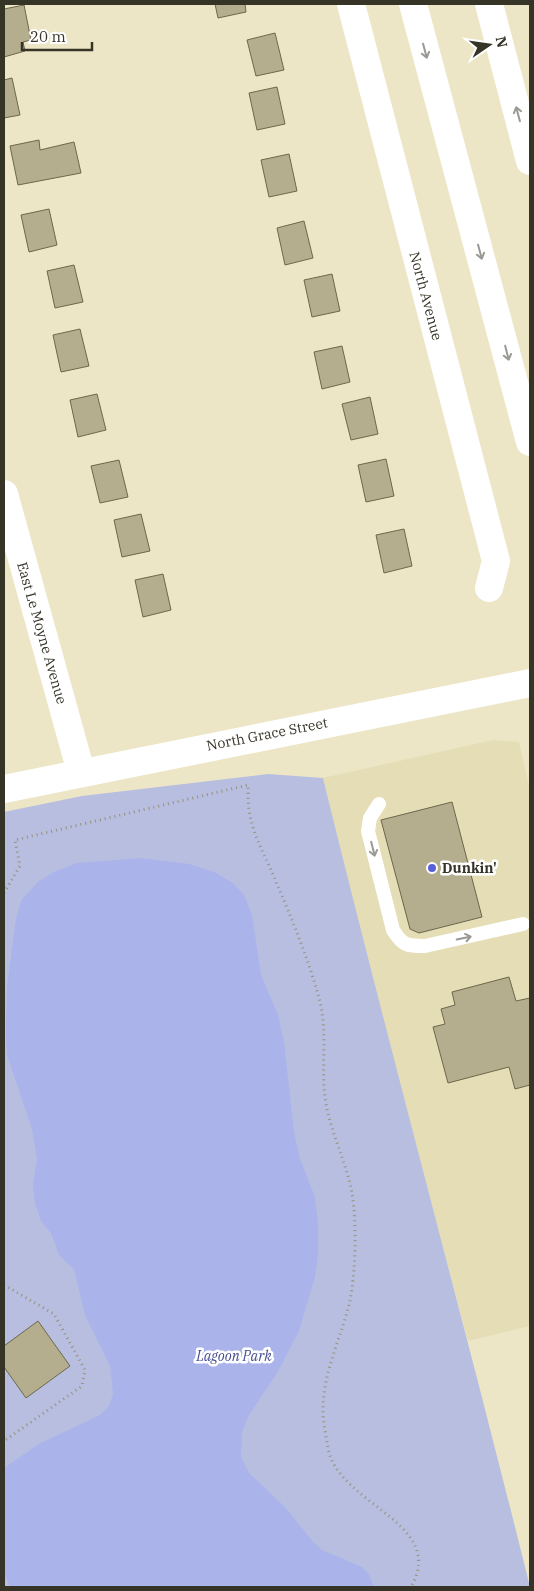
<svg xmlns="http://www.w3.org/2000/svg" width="534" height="1591" viewBox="0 0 534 1591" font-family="'IBM Plex Serif',serif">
  <rect width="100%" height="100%" fill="#ece6c6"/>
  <path fill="#e4ddb5" d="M493 740 519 742 530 790V1326L468 1341 373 983 323 778Z"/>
  <path fill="#b7bee0" d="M268 774 323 778C389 1048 463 1317 530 1587H4V812L82 796Z"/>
  <path fill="#aab4eb" d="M141 858 189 864 214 872 233 883 244 895 252 915 261 975 278 1015 284 1042 294 1132 300 1159 315 1197 318 1225V1254L315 1277 299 1331 277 1373 249 1415 242 1432 241 1457 249 1473 286 1508 313 1542 322 1550 362 1567 369 1574 374 1587H10L4 1574V1468L39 1444 100 1415 109 1406 113 1394 110 1366 85 1315 74 1269 59 1255 51 1233 41 1221 35 1203 33 1184 37 1159 32 1129 7 1055 6 1033 7 987 16 918 22 899 39 881 54 872 77 863Z"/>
  <path fill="#b4ae8f" stroke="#6d674b" d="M215 4H245L246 12 218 18Z
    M24 5 31 40 23 42 25 51 4 57V9Z
    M275 33 284 70 256 76 247 40Z
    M12 78 20 115 4 118V80Z
    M277 87 285 124 257 130 249 93Z
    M39 140 40 150 74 142 81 173 18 185 10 146Z
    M289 154 297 191 269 197 261 160Z
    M49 209 57 245 29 252 21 215Z
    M304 221 313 258 285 265 277 228Z
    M74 265 83 302 55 308 47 271Z
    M332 274 340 311 312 317 304 280Z
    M80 329 89 366 61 372 53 335Z
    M342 346 350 382 322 389 314 352Z
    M97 394 106 430 78 437 70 400Z
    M370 397 378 434 351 440 342 404Z
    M386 459 394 496 366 502 358 465Z
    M119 460 128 497 100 503 91 466Z
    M141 514 150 551 122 557 114 520Z
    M404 529 412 566 384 573 376 535Z
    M163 574 171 610 143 617 135 580Z
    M452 802 482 917 419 933 410 929 381 820Z
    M509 977 516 1001 530 998V1085L515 1089 509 1067 448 1083 433 1027 445 1024 441 1009 455 1005 452 992Z
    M38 1321 70 1366 26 1398 4 1367V1346Z"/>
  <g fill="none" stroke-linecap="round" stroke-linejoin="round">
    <path stroke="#97927c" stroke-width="3" stroke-dasharray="1 4" stroke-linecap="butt" d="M4 893 20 866 15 840 248 785C248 795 248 806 250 816 255 840 268 861 277 884 292 919 309 961 319 998 328 1029 321 1065 325 1097 329 1130 346 1160 352 1193 357 1225 356 1274 349 1305 340 1340 323 1373 323 1410 323 1422 326 1436 328 1448 338 1505 448 1522 411 1587
      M4 1285 54 1314 85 1370 82 1386 4 1441"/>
    <path stroke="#fff" stroke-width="14" d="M379 804 370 818 368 831 393 930C403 946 407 946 425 946L523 924"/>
    <path stroke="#fff" stroke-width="28" d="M351 4 496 561 489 588
      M4 494 81 772"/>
    <path stroke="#fff" stroke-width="28" d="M4 789 530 683"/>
    <path stroke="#fff" stroke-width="28" d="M413 4 530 442
      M489 4 530 161"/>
  </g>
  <defs><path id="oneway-shaft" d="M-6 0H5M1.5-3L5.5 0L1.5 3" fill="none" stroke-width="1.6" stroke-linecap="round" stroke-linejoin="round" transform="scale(1.25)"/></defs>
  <g stroke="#9a9993">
    <use href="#oneway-shaft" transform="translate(425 51) rotate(75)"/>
    <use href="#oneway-shaft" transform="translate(518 114) rotate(-105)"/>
    <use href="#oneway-shaft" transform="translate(480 252) rotate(75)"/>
    <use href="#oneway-shaft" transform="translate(507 353) rotate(76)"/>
    <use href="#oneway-shaft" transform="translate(373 849) rotate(76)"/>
    <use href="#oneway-shaft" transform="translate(464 938) rotate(-12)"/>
  </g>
  <circle fill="#5960d7" stroke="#fff" stroke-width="2" cx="432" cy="868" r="5"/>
  <g text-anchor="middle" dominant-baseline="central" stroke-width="5" stroke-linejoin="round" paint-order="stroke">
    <g font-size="14" fill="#363327" stroke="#fff">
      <text transform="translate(426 296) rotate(75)">North Avenue</text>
      <text transform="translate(42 633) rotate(74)">East Le Moyne Avenue</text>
      <text transform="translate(267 734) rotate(-11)">North Grace Street</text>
    </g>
    <g font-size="14" font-weight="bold" fill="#363327" stroke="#fff" text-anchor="start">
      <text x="442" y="868">Dunkin'</text>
    </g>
    <g font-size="14" font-style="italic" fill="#464d91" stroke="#fff">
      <text x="234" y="1356">Lagoon Park</text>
    </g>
  </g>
  <rect width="534" height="1591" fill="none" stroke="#363327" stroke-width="10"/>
  <g transform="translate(489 45) rotate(77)" stroke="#ffffff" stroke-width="4" paint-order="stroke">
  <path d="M0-4L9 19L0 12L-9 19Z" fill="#363327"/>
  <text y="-8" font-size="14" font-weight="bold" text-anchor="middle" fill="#363327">N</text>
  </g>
  <path d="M22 42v8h70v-8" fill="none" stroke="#363327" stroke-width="2.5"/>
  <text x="30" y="42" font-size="15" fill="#363327" stroke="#ffffff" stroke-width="4" paint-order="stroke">20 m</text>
</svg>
